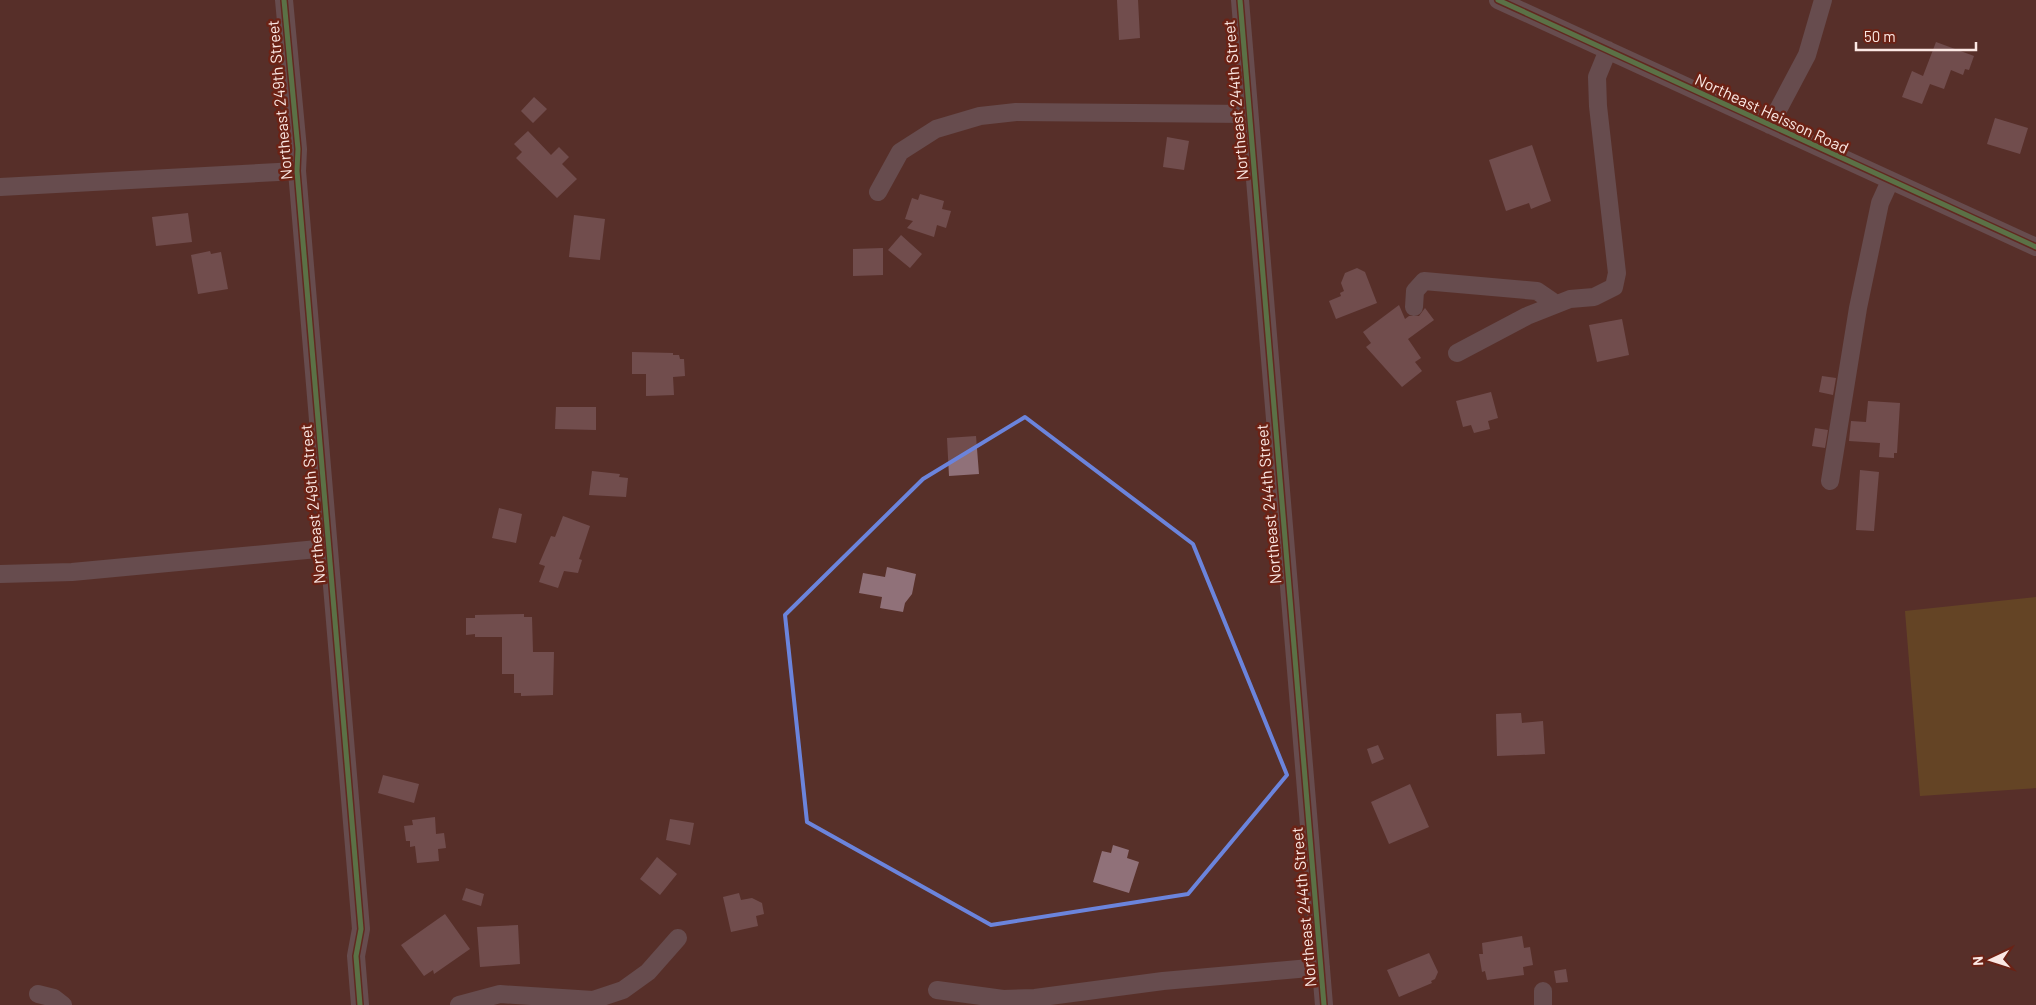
<svg xmlns="http://www.w3.org/2000/svg" width="2036" height="1005" viewBox="0 0 2036 1005" font-family="Barlow,sans-serif">
  <rect width="100%" height="100%" fill="#573029"/>
  <path fill="#745e20" d="M2036 597V788L1920 796 1905 611Z"/>
  <path fill="#907179" d="M1117 0H1138L1140 38 1119 40Z
    M1936 42 1974 56 1969 70 1965 69 1963 75 1951 70 1944 89 1930 84 1922 104 1902 97 1912 71 1923 76Z
    M534 97 547 109 533 123 521 111Z
    M1995 118 2028 128 2020 154 1987 144Z
    M528 131 551 155 559 147 569 157 562 164 577 179 557 198 516 158 522 152 514 144Z
    M1167 137 1189 141 1184 170 1163 167Z
    M1532 145 1551 201 1531 209 1529 203 1506 211 1489 160Z
    M920 194 944 201 942 209 951 211 946 228 937 225 934 237 907 228 913 221 905 219 912 198 918 200Z
    M188 213 192 242 156 246 152 217Z
    M574 215 605 219 600 260 569 257Z
    M901 235 922 254 910 268 888 250Z
    M883 248V275L853 276V249Z
    M210 251 211 254 221 252 228 289 198 294 191 255Z
    M1357 268 1365 272 1377 303 1336 319 1329 301 1341 296 1340 293 1344 291 1341 283 1345 273Z
    M1399 305 1405 319 1409 316H1419L1425 308 1434 320 1408 339 1421 358 1415 362 1422 371 1402 387 1366 347 1371 343 1363 332Z
    M1622 319 1629 355 1597 362 1589 325Z
    M632 352 673 353V355H679L680 359H684L685 376 673 377 674 395 646 396V374H632Z
    M1822 376 1836 378 1833 395 1819 392Z
    M1491 392 1498 418 1488 421 1490 429 1474 433 1471 425 1463 427 1456 401Z
    M1868 401 1900 403 1897 453H1894V458L1879 457 1880 443 1849 441 1851 421 1866 422Z
    M556 407H596V430L555 429Z
    M1815 428 1828 430 1825 448 1812 446Z
    M976 436 979 474 949 476 947 438Z
    M1860 470 1879 472 1874 531 1856 530Z
    M592 471 620 474 619 477 628 478 626 497 589 495Z
    M499 508 522 514 516 543 492 538Z
    M563 516 590 526 579 559 582 560 578 573 564 571 558 588 539 582 545 566 539 564 551 536 555 537Z
    M887 567 916 574 912 594 905 603 903 612 880 608 882 597 859 593 863 573 885 577Z
    M524 614V617H532L533 652H554L553 695 521 696V693H514V674H502V637H475V634L466 635V618H475V615Z
    M1521 713 1522 723 1543 721 1545 754 1497 756 1496 714Z
    M1378 745 1384 759 1372 764 1367 749Z
    M383 775 419 784 414 803 378 793Z
    M1410 784 1429 827 1389 844 1371 802Z
    M435 817 436 834 444 833 446 848 438 849 439 861 417 863 415 846 410 847V841H406L404 826 413 825 412 820Z
    M670 819 694 823 690 845 666 840Z
    M1113 845 1129 850 1127 858 1139 862 1129 893 1093 882 1102 851 1111 853Z
    M657 857 677 874 660 895 640 879Z
    M466 888 484 894 481 906 462 900Z
    M739 893 741 900 752 898 762 903 764 914 756 916 758 926 731 932 723 897Z
    M445 914 470 949 434 974 433 970 424 976 401 945Z
    M518 925 520 964 480 967 477 927Z
    M1522 936 1524 948 1530 947 1533 965 1523 967 1524 975 1487 980 1485 971 1482 972 1479 954H1483L1482 943Z
    M1429 953 1438 972 1435 979 1431 981 1432 983 1399 997 1387 970Z
    M1566 969 1568 982 1556 983 1554 971Z"/>
  <g fill="none" stroke-linecap="round" stroke-linejoin="round">
    <path stroke="#7a6f7a" stroke-width="18" d="M284 0 298 149 297 171 361 929 356 956 360 1005
      M1240 0 1324 1005
      M1498 0 2036 247
      M1770 125 1807 55 1823 0
      M0 187 297 171
      M878 192 900 152 936 129 980 116 1016 112 1249 114
      M1414 307 1415 291 1424 281 1537 291 1556 304
      M1457 353 1527 316 1570 299 1594 297 1614 287 1617 273 1598 106 1597 77 1608 50
      M1830 481 1858 308 1880 203 1890 181
      M0 574 72 572 328 548
      M937 990 1003 999 1035 998 1163 981 1321 967
      M38 994 54 998 63 1005
      M459 1005 500 994 593 1000 623 990 648 972 678 938
      M1543 1005V991"/>
    <g stroke="#6b2215" stroke-width="8">
      <path id="cycleway" d="M284 0 298 149 297 171 361 929 356 956 360 1005
        M1240 0 1324 1005
        M1498 0 2036 247"/>
    </g>
    <use href="#cycleway" stroke="#61c268" stroke-width="5"/>
  </g>
  <path d="M0 0H2036V1005H0ZM1025 417 1193 544 1287 775 1188 894 991 925 807 822 785 615 923 479Z" fill="#573029" fill-opacity=".55" fill-rule="evenodd"/>
  <path fill="none" stroke="#6b84dc" stroke-width="4" stroke-linejoin="round" d="M1025 417 1193 544 1287 775 1188 894 991 925 807 822 785 615 923 479Z"/>
  <g text-anchor="middle" dominant-baseline="central" stroke-width="5" stroke-linejoin="round" paint-order="stroke">
    <g font-size="16" fill="#fbe8e4" stroke="#6b2215">
      <text transform="translate(279 100) rotate(-95)">Northeast 249th Street</text>
      <text transform="translate(1235 100) rotate(-95)">Northeast 244th Street</text>
      <text transform="translate(1772 113) rotate(25)">Northeast Heisson Road</text>
      <text transform="translate(312 504) rotate(-95)">Northeast 249th Street</text>
      <text transform="translate(1268 504) rotate(-95)">Northeast 244th Street</text>
      <text transform="translate(1303 907) rotate(-95)">Northeast 244th Street</text>
    </g>
  </g>
  <g transform="translate(1991 960) rotate(266)" stroke="#6b2215" stroke-width="4" paint-order="stroke">
  <path d="M0-4L9 19L0 12L-9 19Z" fill="#fbe8e4"/>
  <text y="-8" font-size="14" font-weight="bold" text-anchor="middle" fill="#fbe8e4">N</text>
  </g>
  <path d="M1856 42v8h120v-8" fill="none" stroke="#fbe8e4" stroke-width="2.5"/>
  <text x="1864" y="42" font-size="15" fill="#fbe8e4" stroke="#6b2215" stroke-width="4" paint-order="stroke">50 m</text>
</svg>
